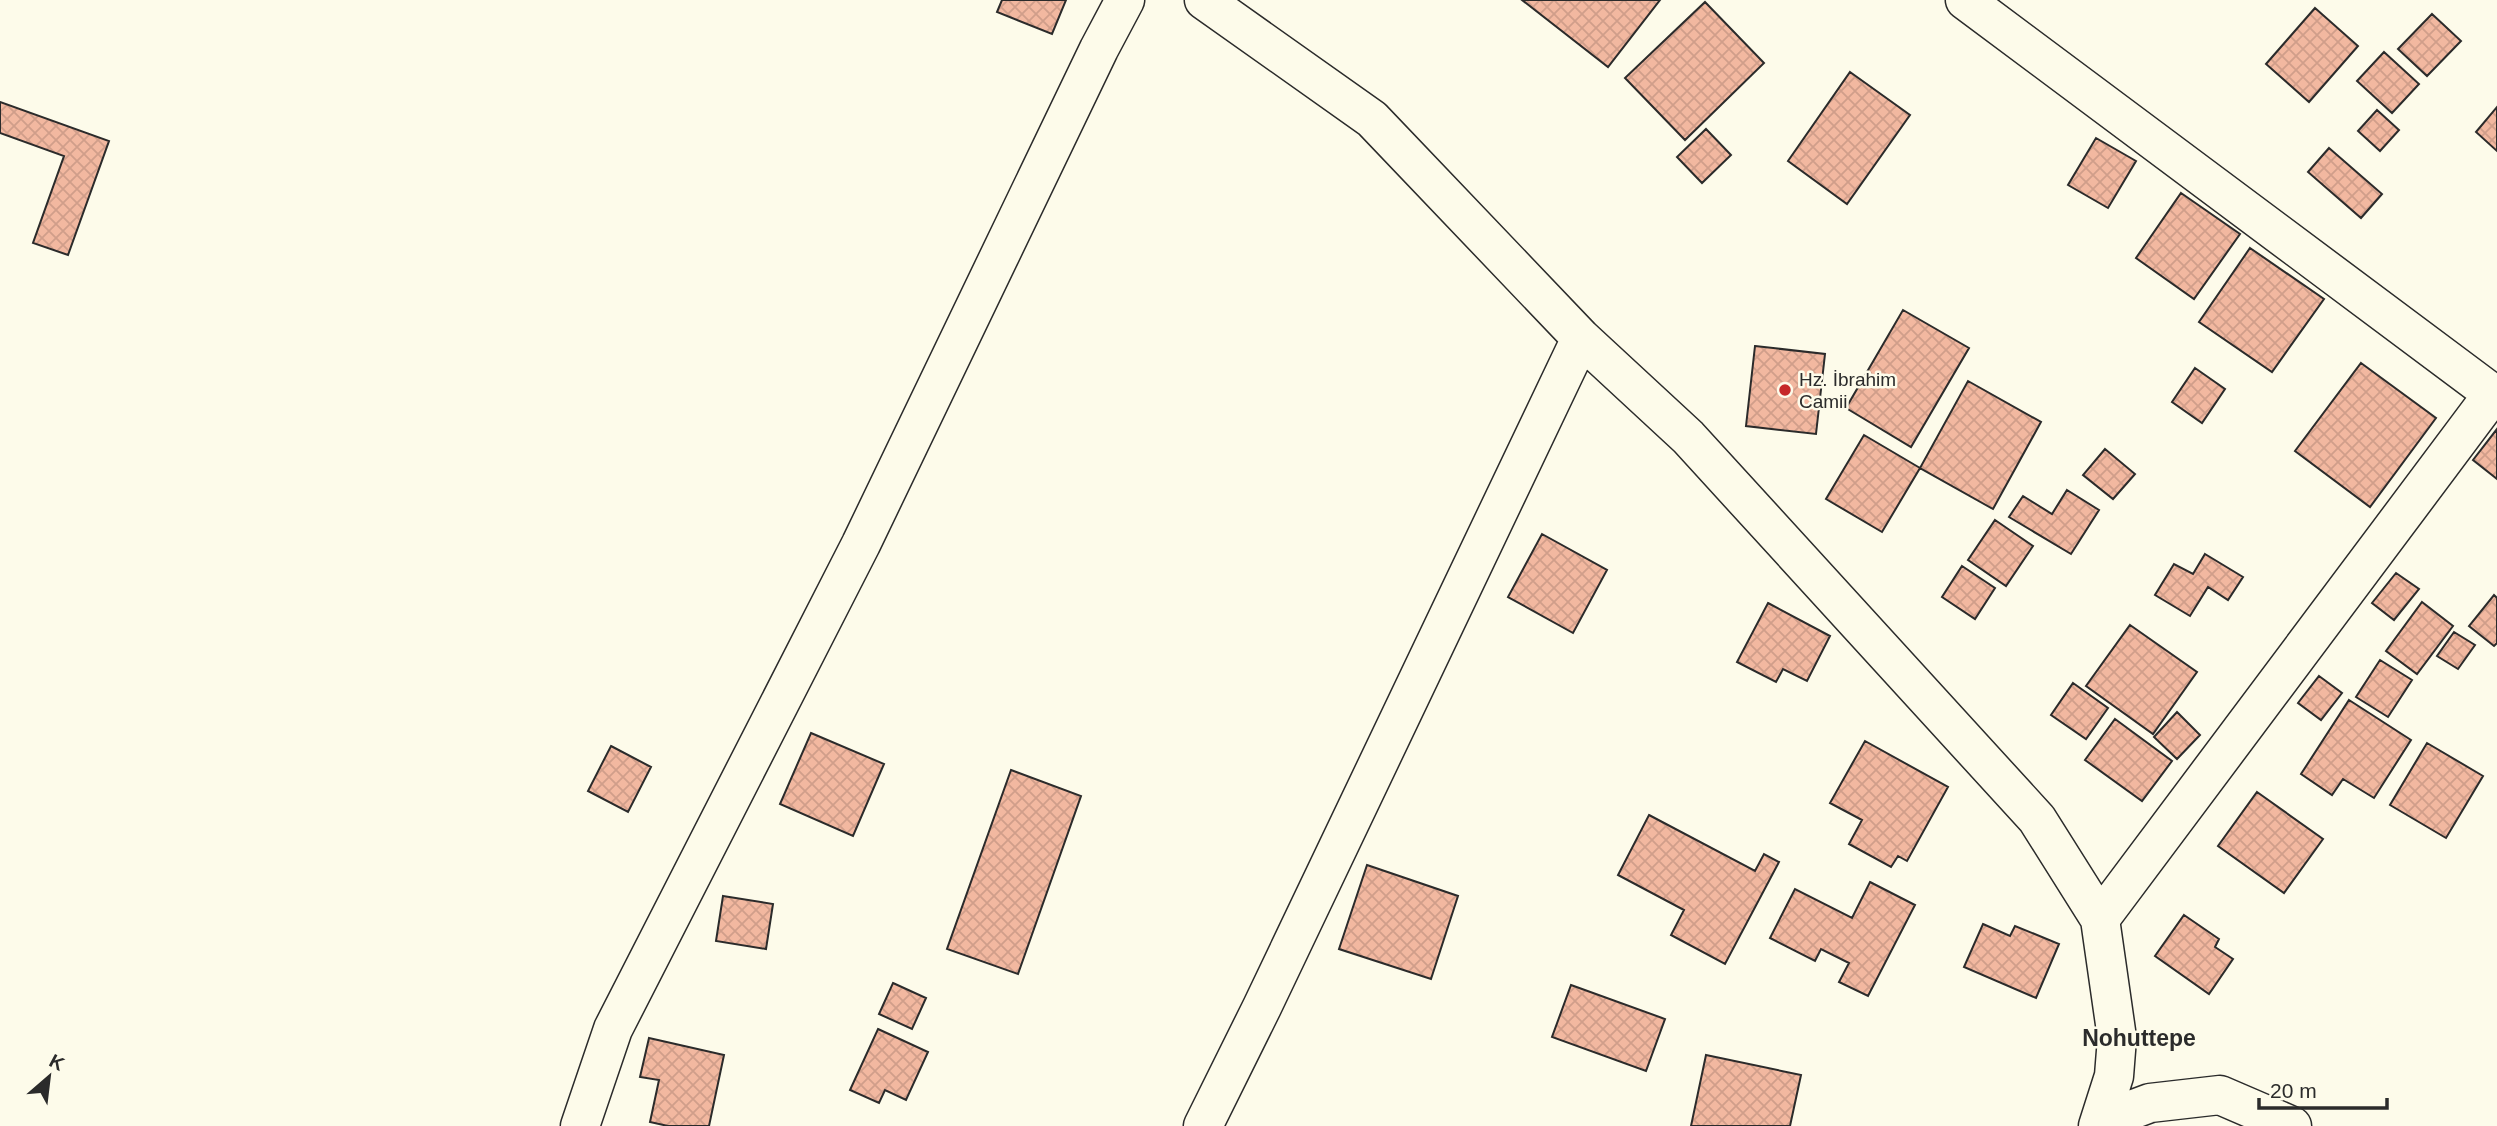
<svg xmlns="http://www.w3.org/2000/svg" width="2497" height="1126" viewBox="0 0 2497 1126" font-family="Arial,sans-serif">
  <defs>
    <pattern id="building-cross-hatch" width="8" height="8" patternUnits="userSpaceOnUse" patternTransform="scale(1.75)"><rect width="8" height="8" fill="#f2b8a0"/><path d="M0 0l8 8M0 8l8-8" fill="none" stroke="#d09e8a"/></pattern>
  </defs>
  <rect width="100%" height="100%" fill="#fdfbea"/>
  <path fill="url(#building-cross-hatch)" stroke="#2b2b2b" stroke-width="2" d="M1002 0H1066L1052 34 997 12Z
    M1522 0H1660L1608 67Z
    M1705 2 1764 63 1685 140 1625 78Z
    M2315 8 2358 46 2309 102 2266 64Z
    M2432 14 2461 41 2427 76 2398 49Z
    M2384 52 2419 84 2392 113 2357 81Z
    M1850 72 1910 115 1847 204 1788 161Z
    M0 102 109 141 68 255 33 243 64 156 0 133Z
    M2497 107V151L2476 132Z
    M2377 110 2399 130 2380 151 2358 131Z
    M1706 129 1731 155 1702 183 1677 157Z
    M2096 138 2136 161 2108 208 2068 185Z
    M2329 148 2382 194 2361 218 2308 172Z
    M2181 193 2240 234 2194 299 2136 258Z
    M2250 248 2324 299 2272 372 2199 322Z
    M1903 310 1969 348 1911 447 1846 408Z
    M1755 346 1825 354 1816 434 1746 426Z
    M2361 363 2436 418 2370 507 2295 451Z
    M2195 368 2225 389 2202 423 2172 402Z
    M1968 381 2041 422 1993 509 1920 468Z
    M2497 429V479L2473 460Z
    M1864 435 1920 468 1882 532 1826 499Z
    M2105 449 2135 474 2113 499 2083 475Z
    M2067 490 2099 510 2071 554 2009 517 2023 496 2052 514Z
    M1995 520 2033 546 2006 586 1968 560Z
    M1542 534 1607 570 1573 633 1508 597Z
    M2205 554 2243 577 2228 600 2208 587 2190 616 2155 595 2174 564 2193 574Z
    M1962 566 1995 588 1975 619 1942 597Z
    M2396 573 2419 589 2394 620 2372 603Z
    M2494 595 2497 598V643L2494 646 2469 626Z
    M2422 602 2453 626 2417 674 2386 651Z
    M1768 603 1830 636 1807 681 1783 669 1776 682 1737 662Z
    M2130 625 2197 672 2153 734 2086 686Z
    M2454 632 2475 645 2458 669 2437 656Z
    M2380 660 2412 680 2388 717 2356 697Z
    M2319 676 2342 693 2321 720 2298 703Z
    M2073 683 2108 708 2086 739 2051 715Z
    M2349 700 2411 740 2374 798 2343 779 2332 795 2301 774Z
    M2177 712 2200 735 2177 759 2154 737Z
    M2115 719 2172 761 2142 801 2085 760Z
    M811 733 884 764 853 836 780 804Z
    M1865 741 1948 787 1907 861 1898 856 1891 867 1849 844 1862 820 1830 803Z
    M2427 743 2483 776 2446 838 2390 805Z
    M611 746 651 767 628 812 588 791Z
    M1011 770 1081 796 1018 974 947 949Z
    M2257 792 2323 839 2284 893 2218 846Z
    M1649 815 1755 871 1764 854 1779 862 1725 964 1671 935 1684 910 1618 875Z
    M1367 865 1458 896 1431 979 1339 949Z
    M1870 882 1915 905 1868 996 1839 982 1849 963 1821 949 1815 961 1770 938 1795 889 1852 918Z
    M723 896 773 904 766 949 716 941Z
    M2184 915 2219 939 2215 947 2233 959 2209 994 2155 956Z
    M1983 924 2010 936 2015 926 2059 944 2036 998 1964 967Z
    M893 983 926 998 912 1029 879 1014Z
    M1571 985 1665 1019 1646 1071 1552 1037Z
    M878 1029 928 1052 906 1100 885 1090 879 1103 850 1090Z
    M649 1038 724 1055 709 1126H668L650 1122 659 1080 640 1077Z
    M1706 1055 1801 1075 1790 1126H1691Z"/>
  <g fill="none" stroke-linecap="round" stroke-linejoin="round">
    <g stroke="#2b2b2b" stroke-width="41">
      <path id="street" d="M1204 0 1372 119 1581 338 1688 437 2037 819 2100 919 2117 1038 2114 1076 2098 1126
        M1965 0 2497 397
        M2100 919 2493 394
        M2102 1121 2150 1103 2220 1095 2292 1126
        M580 1126 613 1029 861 544 1099 49 1125 0
        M1203 1126 1262 1007 1581 338"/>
    </g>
    <use href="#street" stroke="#fdfbea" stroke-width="38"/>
  </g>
  <circle fill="#c62828" stroke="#fdfbea" stroke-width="2.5" cx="1785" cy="390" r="7"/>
  <g text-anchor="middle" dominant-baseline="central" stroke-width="5" stroke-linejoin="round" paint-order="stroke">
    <g font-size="19" fill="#2b2b2b" stroke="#fdfbea" text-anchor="start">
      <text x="1799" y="379">Hz. İbrahim<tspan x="1799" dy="22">Camii</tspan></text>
    </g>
    <g font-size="23" font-weight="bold" fill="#2b2b2b" stroke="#fdfbea">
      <text x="2139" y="1038">Nohuttepe</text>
    </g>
  </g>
  <g transform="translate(49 1077) rotate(28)" stroke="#fdfbea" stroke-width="5" paint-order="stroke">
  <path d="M0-5L12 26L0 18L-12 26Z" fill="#2b2b2b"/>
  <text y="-10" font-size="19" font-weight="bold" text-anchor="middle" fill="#2b2b2b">K</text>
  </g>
  <path d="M2259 1098v10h128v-10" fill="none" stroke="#2b2b2b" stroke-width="3.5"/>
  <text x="2270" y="1098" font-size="21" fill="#2b2b2b" stroke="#fdfbea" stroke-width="5" paint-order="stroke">20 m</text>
</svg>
